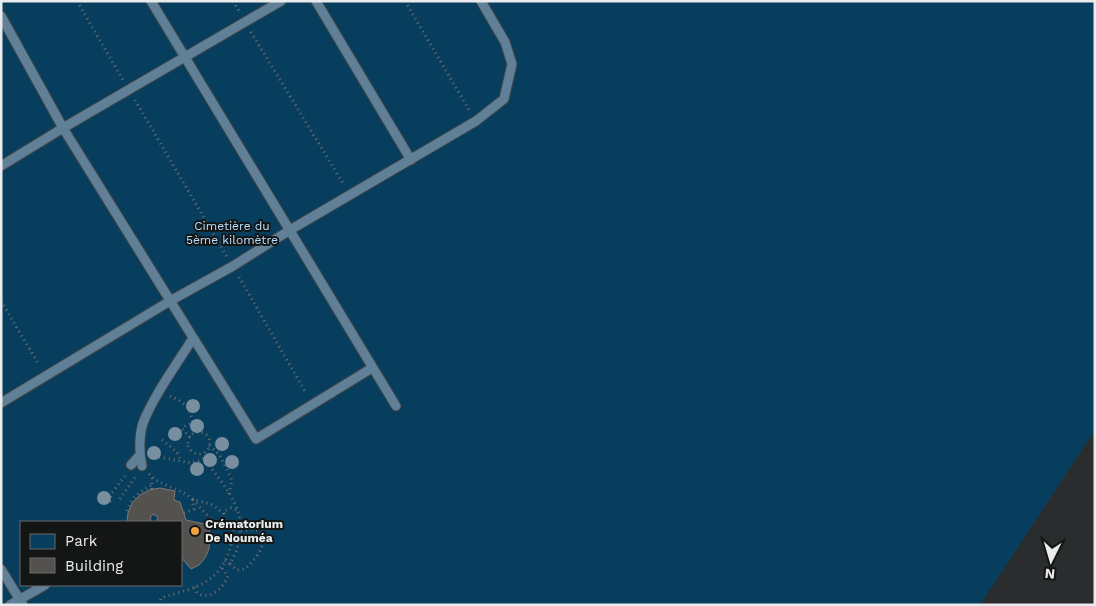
<svg xmlns="http://www.w3.org/2000/svg" width="1096" height="606" viewBox="0 0 1096 606" font-family="'Work Sans',sans-serif">
  <rect width="100%" height="100%" fill="#2a2c2e"/>
  <path fill="#083e5d" fill-rule="evenodd" d="M1 1H1095V430L980 605H1ZM21 522H181V585H21Z"/>
  <path fill="#54524f" stroke="#7b7976" d="M160 488 175 491 174 500 180 502 186 520 209 525 210 537 209 549 205 558 199 565 191 569 181 557V522H156L158 517 153 514 150 518 152 522H127L128 513 132 503 140 495 149 490Z"/>
  <g fill="none" stroke-linecap="round" stroke-linejoin="round">
    <g stroke="#454749" stroke-width="11">
      <path id="lane" d="M151 1 396 406
        M316 1 411 160
        M1 16 63 128 256 439 372 368
        M1 166 63 128 281 1
        M1 403 170 301 233 266 290 230 476 121 504 99 512 64 505 42 481 1
        M131 465 139 456
        M142 466C139 454 139 435 143 423 154 395 177 364 193 338
        M1 569 23 605
        M10 605 45 585"/>
    </g>
    <path stroke="#6d6f71" stroke-width="3" stroke-dasharray="1 4" stroke-linecap="butt" d="M77 1 123 80
      M233 1 239 11
      M405 1 469 110
      M251 32 344 185
      M135 100 227 257
      M239 277 306 393
      M1 301 39 365
      M170 396C185 403 189 406 193 423
      M188 443a11 11 0 1 1 22 0a11 11 0 1 1-22 0Z
      M190 437 182 429 186 425 193 423 204 424
      M162 440 177 452 181 461
      M209 446 219 454 232 480 229 494
      M159 457 191 463 205 459
      M149 474C161 487 179 487 192 499L194 509 184 513
      M152 489V478
      M120 499 135 477
      M192 499 213 505 224 514V521L219 525C209 520 201 507 192 499Z
      M110 502 111 494 125 476
      M127 511C131 498 140 491 152 485
      M224 514V511L231 508 238 511
      M225 560 230 564 237 550 240 530 234 526
      M230 564 237 570 245 569C255 559 266 548 262 533L257 530H240
      M195 587 197 593C210 600 223 589 228 576L222 568
      M160 605 161 598C197 587 220 584 231 545 234 534 231 528 240 520 236 495 214 474 201 454"/>
    <use href="#lane" stroke="#5f8097" stroke-width="9"/>
  </g>
  <g fill="#788fa0">
    <circle cx="193" cy="406" r="7"/>
    <circle cx="197" cy="426" r="7"/>
    <circle cx="175" cy="434" r="7"/>
    <circle cx="222" cy="444" r="7"/>
    <circle cx="154" cy="453" r="7"/>
    <circle cx="210" cy="460" r="7"/>
    <circle cx="232" cy="462" r="7"/>
    <circle cx="197" cy="469" r="7"/>
    <circle cx="104" cy="498" r="7"/>
  </g>
  <circle fill="#f1a540" stroke="#141515" stroke-width="2" cx="195" cy="531" r="5"/>
  <g text-anchor="middle" dominant-baseline="central" stroke-width="4" stroke-linejoin="round" paint-order="stroke">
    <g font-size="12" fill="#b8e0fd" stroke="#141515">
      <text x="232" y="226">Cimetière du<tspan x="232" dy="14">5ème kilomètre</tspan></text>
    </g>
    <g font-size="12" font-weight="bold" fill="#e9ebec" stroke="#141515" text-anchor="start">
      <text x="205" y="524">Crématorium<tspan x="205" dy="14">De Nouméa</tspan></text>
    </g>
  </g>
  <rect width="1096" height="606" fill="none" stroke="#e9ebec" stroke-width="5"/>
  <rect x="20" y="521" width="162" height="65" fill="#141515" stroke="#696b6b"/>
  <rect x="30" y="534" width="25" height="15" fill="#083e5d" stroke="#696b6b"/>
  <text x="65" y="546" font-size="15" fill="#e9ebec">Park</text>
  <rect x="30" y="558" width="25" height="15" fill="#54524f" stroke="#696b6b"/>
  <text x="65" y="571" font-size="15" fill="#e9ebec">Building</text>
  <g transform="translate(1051 561) rotate(185)" stroke="#141515" stroke-width="4" paint-order="stroke">
  <path d="M0-4L9 19L0 12L-9 19Z" fill="#e9ebec"/>
  <text y="-8" font-size="14" font-weight="bold" text-anchor="middle" fill="#e9ebec">N</text>
  </g>
</svg>
